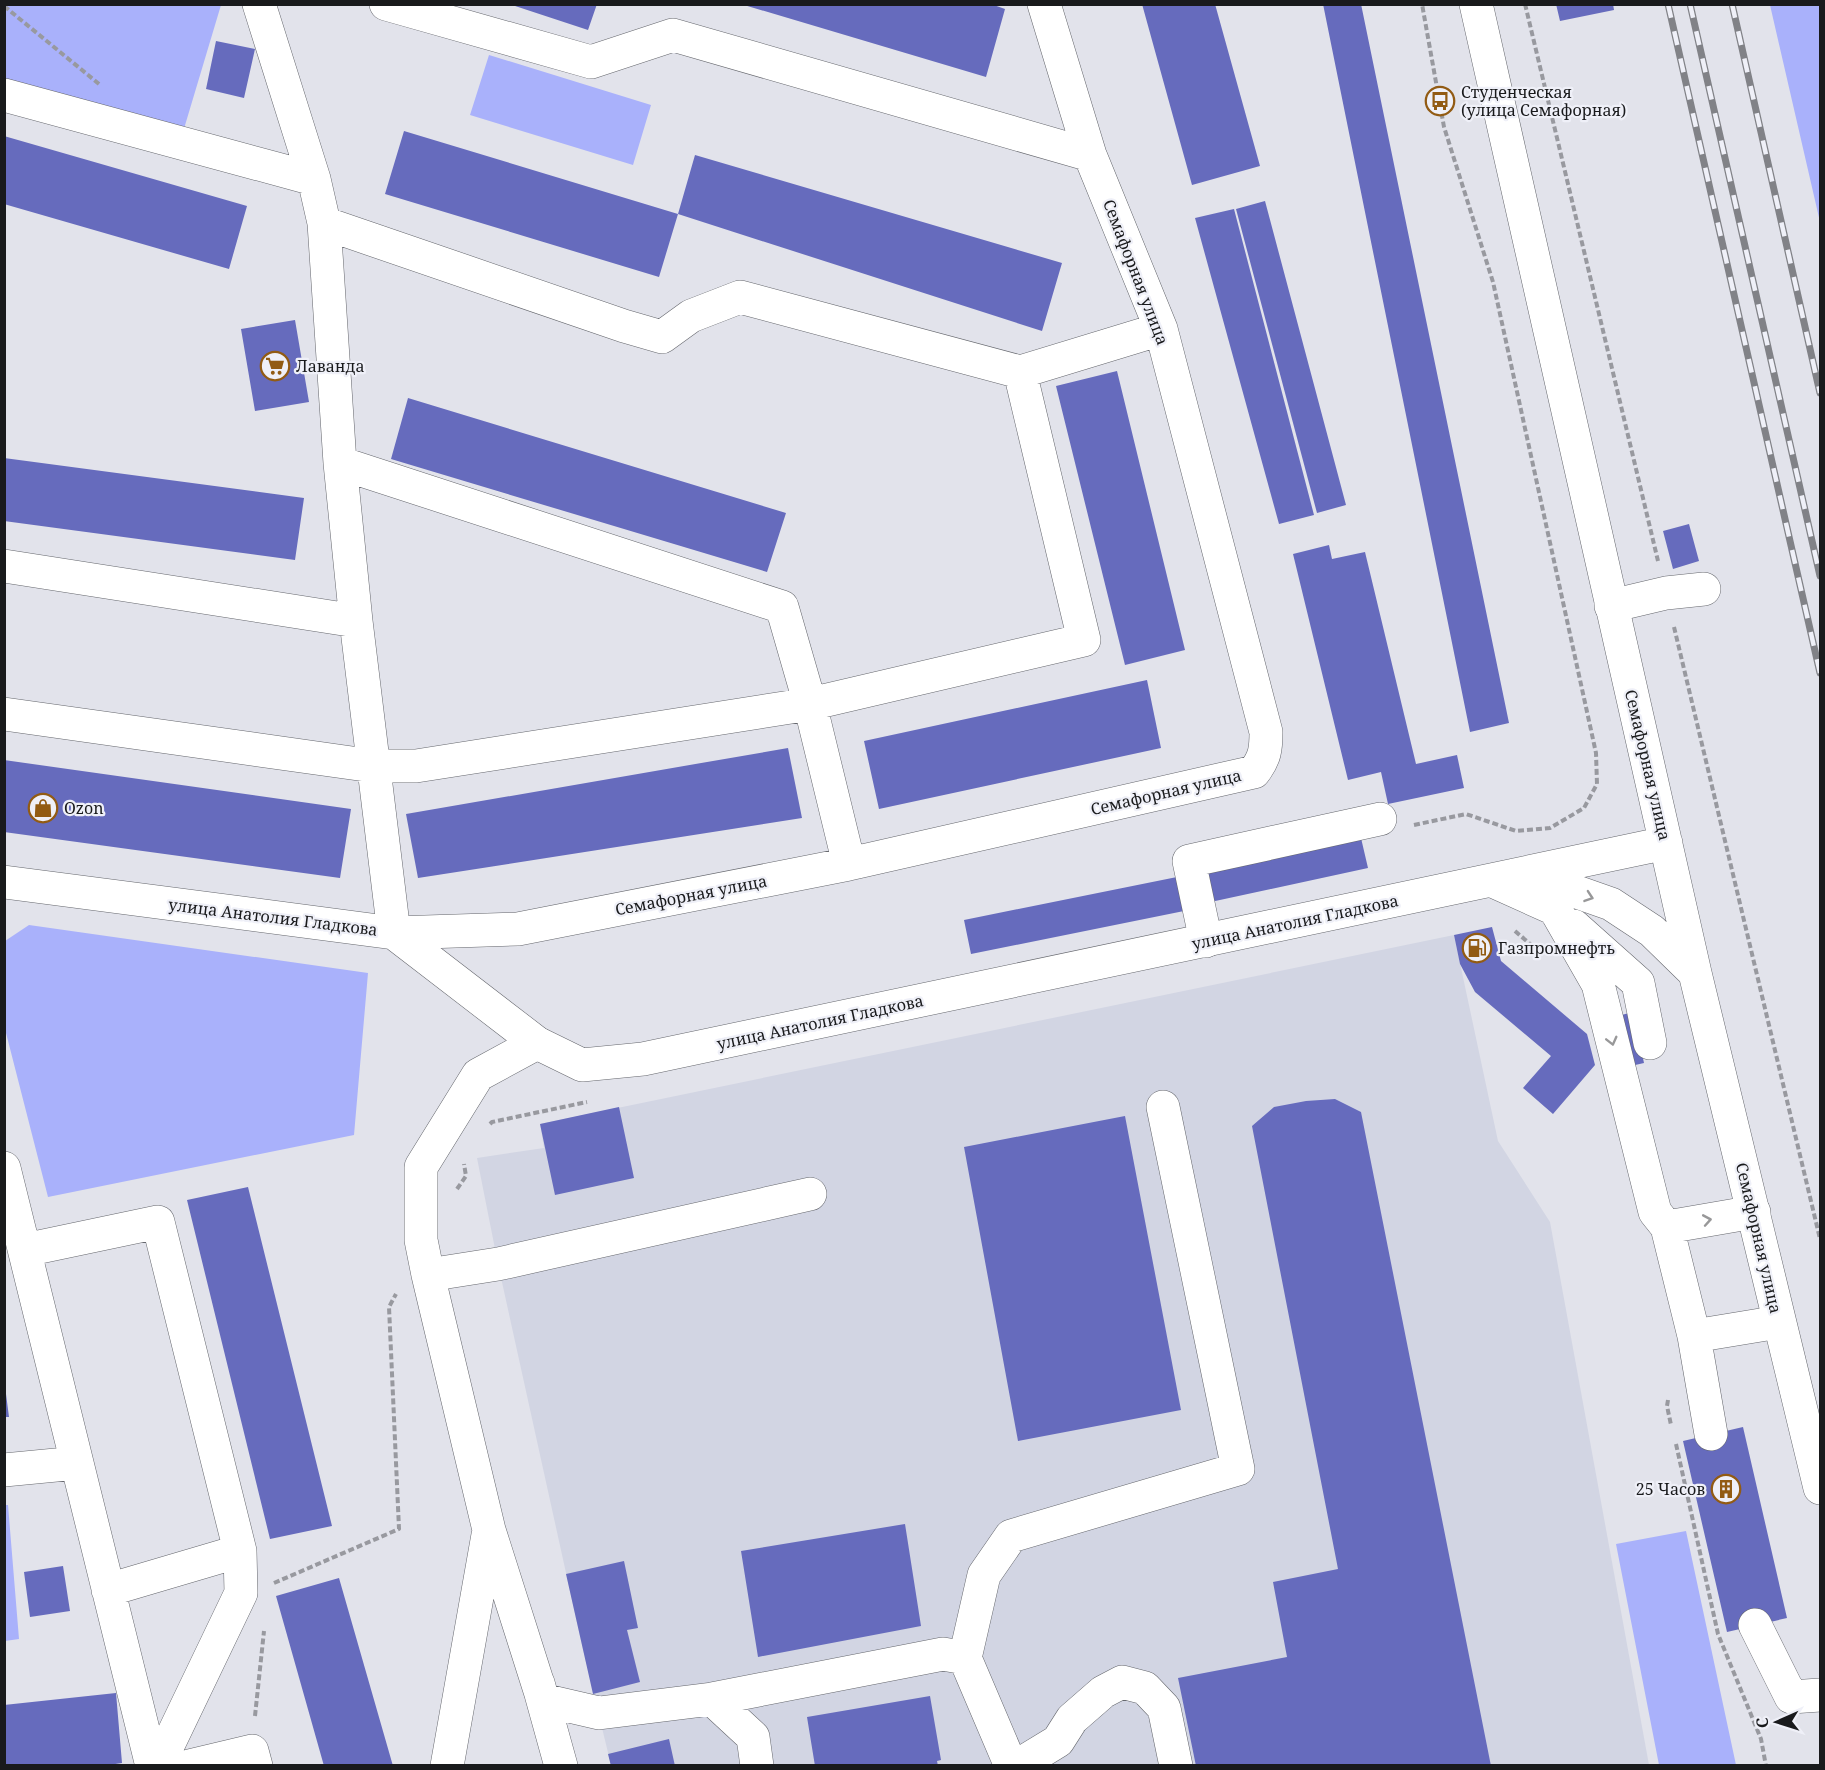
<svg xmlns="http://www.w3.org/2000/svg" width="1825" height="1770" viewBox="0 0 1825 1770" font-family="'Noto Serif',serif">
  <rect width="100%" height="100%" fill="#e2e3eb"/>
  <path fill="#d2d5e3" d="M1454 935 1498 1141 1550 1222 1649 1765H611L581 1641 498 1264 477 1158 544 1148 540 1124Z"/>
  <path fill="#a9b1fb" d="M4 5H221L183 132 5 79Z
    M1770 5H1820V222Z
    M489 55 651 105 633 165 470 115Z
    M29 925 368 973 354 1135 48 1197 5 1029V941Z
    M5 1505H8L19 1639 5 1641Z
    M1686 1531 1736 1765H1659L1616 1544Z"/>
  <path fill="#666bbd" d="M509 4H597L588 30Z
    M991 4 1005 9 986 77 744 5Z
    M1142 4H1215L1260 166 1192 185Z
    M1323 4H1361L1509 723 1470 732Z
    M1556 4H1613L1614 10 1560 21Z
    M216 41 255 49 244 98 206 89Z
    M404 131 678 214 659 277 385 194Z
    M4 136 247 206 229 269 4 204Z
    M695 155 1062 263 1042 331 678 214Z
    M1265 201 1346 505 1317 513 1236 209Z
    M1234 209 1314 515 1279 524 1195 218Z
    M295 320 309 402 255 411 241 329Z
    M1117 371 1185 650 1125 665 1056 386Z
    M408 398 786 513 767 572 391 459Z
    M4 458 304 498 295 560 4 521Z
    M1689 524 1699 561 1673 569 1663 531Z
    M1329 545 1332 559 1365 552 1416 764 1457 755 1464 788 1388 804 1381 772 1348 780 1293 554Z
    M1147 680 1161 748 879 809 864 741Z
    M788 748 802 818 418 878 406 814Z
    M4 760 351 809 340 878 4 832Z
    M1361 838 1368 868 1206 903 1200 874Z
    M1177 877 1184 911 971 954 964 920Z
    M1492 927 1501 961 1587 1034 1595 1065 1553 1114 1523 1088 1551 1056 1475 992 1460 964 1454 935Z
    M1633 1012 1644 1063 1622 1068 1610 1018Z
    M1335 1099 1361 1112 1491 1766H1196L1178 1678 1287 1657 1273 1582 1338 1569 1252 1126 1274 1107 1306 1101Z
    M619 1107 634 1178 555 1195 540 1124Z
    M1125 1116 1181 1410 1018 1441 964 1147Z
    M248 1187 332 1526 270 1539 187 1200Z
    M6 1394 9 1417H4V1395Z
    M1743 1427 1787 1618 1727 1632 1683 1441Z
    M905 1524 921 1626 758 1657 741 1551Z
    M624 1561 638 1628 627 1630 640 1682 593 1694 566 1574Z
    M63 1566 70 1611 30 1617 24 1572Z
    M339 1578 393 1766H324L276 1596Z
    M116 1693 122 1763 102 1766H4V1705Z
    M930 1696 941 1760 937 1761 938 1766H815L807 1717Z
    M669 1739 675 1766H611L608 1754Z"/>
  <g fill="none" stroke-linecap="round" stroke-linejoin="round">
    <g stroke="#65676d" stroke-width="34">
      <path id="minor" d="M259 4 314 179 324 223 340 463 356 621 394 933 518 929 849 864 1254 772C1265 758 1266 749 1266 732L1161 329 1090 155 1044 4
        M386 4 591 62 673 35 1090 155
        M4 95 314 179
        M324 223 624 326 662 337 691 316 740 297 1020 372
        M340 463 782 607 810 704 849 864
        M4 566 356 621
        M1611 606 1666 593 1704 589
        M4 714 373 766H416L810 704 1084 640 1020 372 1161 329
        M1495 882 1555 909 1598 984 1655 1212 1667 1227 1754 1212
        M1574 926 1638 983 1650 1043
        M1206 941 1189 861 1380 819
        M537 1043 478 1075 421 1167V1240L428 1275 489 1530 543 1700 599 1713 712 1699 943 1654 965 1658 1011 1766
        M4 1168 152 1766
        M1667 1227 1694 1336 1779 1322
        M25 1250 158 1222 240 1551 108 1590
        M428 1275 498 1264 810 1194
        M1694 1336 1711 1434
        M4 1470 77 1463
        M1755 1625 1791 1697 1820 1695
        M965 1658 984 1575 1011 1536 1238 1469 1163 1107
        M538 1683 561 1766
        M712 1699 753 1737 757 1766
        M158 1766 241 1593 240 1551
        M189 1766 252 1751 256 1766
        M447 1766 488 1535
        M1017 1766 1058 1741 1072 1719 1103 1692 1122 1682 1145 1688 1164 1708 1176 1766"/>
    </g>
    <g stroke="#65676d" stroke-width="34">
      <path id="major" d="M1476 4 1695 973 1820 1488
        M4 882 394 933 537 1043 582 1065 643 1059 1666 843
        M1520 882 1557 885 1611 904 1652 931 1695 973"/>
    </g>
    <path stroke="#98999f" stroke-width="4" stroke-dasharray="6 3" stroke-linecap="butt" d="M1525 4 1658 561
      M4 6 99 84
      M1674 627 1820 1239
      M1414 825 1466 814 1516 831 1550 828 1584 808 1597 784 1596 753 1493 282 1444 127 1422 4
      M1515 931 1537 950
      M490 1124 492 1122 587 1102
      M457 1189 466 1176 464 1164
      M1668 1400 1667 1406 1671 1425
      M1676 1444 1718 1634 1761 1739 1766 1766
      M274 1583 399 1529 389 1307 396 1294
      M255 1716 264 1631"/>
    <use href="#minor" stroke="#fff" stroke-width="33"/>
    <use href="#major" stroke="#fff" stroke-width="33"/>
    <g stroke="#818287" stroke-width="7">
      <path id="rail" d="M1668 4 1820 673
        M1690 4 1820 576
        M1732 4 1820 393"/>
    </g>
    <use href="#rail" stroke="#eff0f8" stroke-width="4.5" stroke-dasharray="14" stroke-linecap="butt"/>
  </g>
  <defs><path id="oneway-chevron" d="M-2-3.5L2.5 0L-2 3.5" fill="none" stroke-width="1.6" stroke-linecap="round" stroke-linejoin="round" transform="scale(1.5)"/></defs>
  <g stroke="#989899">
    <use href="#oneway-chevron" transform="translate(1589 897) rotate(19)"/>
    <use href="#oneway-chevron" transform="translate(1612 1041) rotate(76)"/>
    <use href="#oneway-chevron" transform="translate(1707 1220) rotate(-10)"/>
  </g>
  <defs>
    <g id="bus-ring" transform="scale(1.5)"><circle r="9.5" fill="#eff0f8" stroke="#925b13" stroke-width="1.5"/><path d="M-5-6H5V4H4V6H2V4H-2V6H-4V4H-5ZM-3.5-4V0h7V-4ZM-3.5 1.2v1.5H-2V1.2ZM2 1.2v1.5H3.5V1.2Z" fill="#925b13"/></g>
    <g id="supermarket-ring" transform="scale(1.5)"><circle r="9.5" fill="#eff0f8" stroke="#925b13" stroke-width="1.5"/><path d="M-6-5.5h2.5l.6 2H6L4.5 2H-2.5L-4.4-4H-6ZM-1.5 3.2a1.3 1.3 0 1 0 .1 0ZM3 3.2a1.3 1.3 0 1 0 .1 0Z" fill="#925b13"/></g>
    <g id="shop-ring" transform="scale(1.5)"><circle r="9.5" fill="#eff0f8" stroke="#925b13" stroke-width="1.5"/><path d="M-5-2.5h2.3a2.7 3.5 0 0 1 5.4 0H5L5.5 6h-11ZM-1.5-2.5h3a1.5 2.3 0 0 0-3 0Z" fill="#925b13"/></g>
    <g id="fuel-ring" transform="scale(1.5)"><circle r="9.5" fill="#eff0f8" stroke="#925b13" stroke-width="1.5"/><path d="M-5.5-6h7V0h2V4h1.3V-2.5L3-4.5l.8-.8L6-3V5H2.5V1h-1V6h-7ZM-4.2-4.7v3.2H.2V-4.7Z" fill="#925b13"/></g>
    <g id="building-ring" transform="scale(1.5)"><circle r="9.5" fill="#eff0f8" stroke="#925b13" stroke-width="1.5"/><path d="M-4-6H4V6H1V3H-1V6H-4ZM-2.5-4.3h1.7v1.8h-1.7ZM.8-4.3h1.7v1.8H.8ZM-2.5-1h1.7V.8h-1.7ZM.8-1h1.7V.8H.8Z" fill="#925b13"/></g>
  </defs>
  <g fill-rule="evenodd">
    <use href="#bus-ring" x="1440" y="101"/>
    <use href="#supermarket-ring" x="275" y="366"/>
    <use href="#shop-ring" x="43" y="808"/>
    <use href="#fuel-ring" x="1477" y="948"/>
    <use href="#building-ring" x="1726" y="1489"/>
  </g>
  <g text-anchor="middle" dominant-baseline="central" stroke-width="4.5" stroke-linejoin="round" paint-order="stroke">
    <g font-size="16" fill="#191a1c" stroke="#eff0f8" text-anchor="start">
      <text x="1461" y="92">Студенческая<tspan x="1461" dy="18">(улица Семафорная)</tspan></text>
      <text x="296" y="366">Лаванда</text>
      <text x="64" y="808">Ozon</text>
      <text x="1498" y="948">Газпромнефть</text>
      <text x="1705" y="1489" text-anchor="end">25 Часов</text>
    </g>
    <g font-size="16" fill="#191a1c" stroke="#eff0f8">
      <text transform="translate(1136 272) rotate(69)">Семафорная улица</text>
      <text transform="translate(1648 765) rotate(77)">Семафорная улица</text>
      <text transform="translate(1166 792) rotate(-13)">Семафорная улица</text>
      <text transform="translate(691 895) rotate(-11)">Семафорная улица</text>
      <text transform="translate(273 917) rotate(7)">улица Анатолия Гладкова</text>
      <text transform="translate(1295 922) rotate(-12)">улица Анатолия Гладкова</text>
      <text transform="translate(820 1022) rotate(-12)">улица Анатолия Гладкова</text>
      <text transform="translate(1759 1238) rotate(77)">Семафорная улица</text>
    </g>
  </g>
  <rect width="1825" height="1770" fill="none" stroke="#191a1c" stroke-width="12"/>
  <g transform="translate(1777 1722) rotate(267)" stroke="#eff0f8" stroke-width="4.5" paint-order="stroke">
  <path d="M0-4.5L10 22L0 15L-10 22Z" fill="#191a1c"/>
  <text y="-9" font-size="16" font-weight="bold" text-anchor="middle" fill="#191a1c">С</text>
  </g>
</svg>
